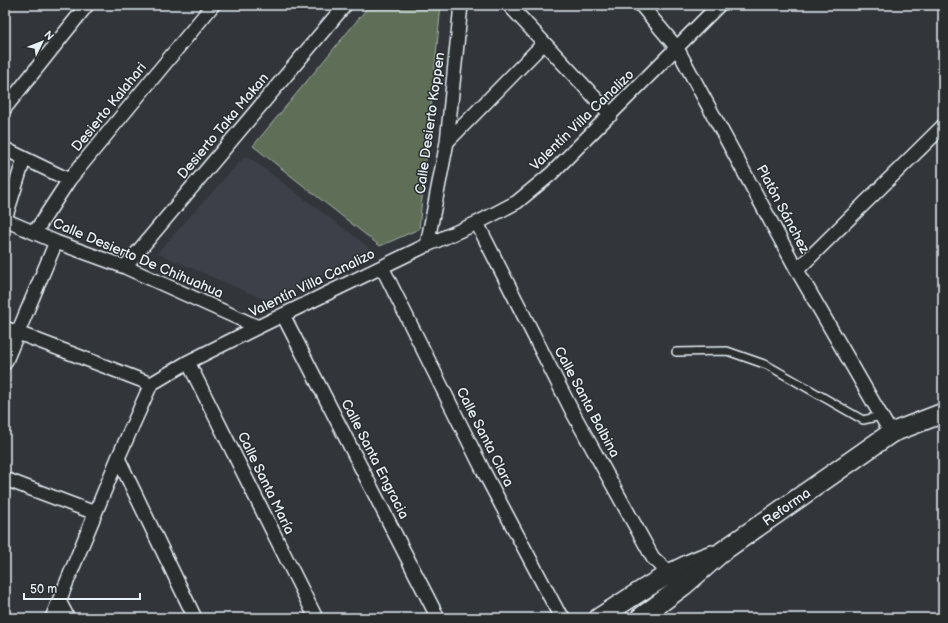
<svg xmlns="http://www.w3.org/2000/svg" width="948" height="623" viewBox="0 0 948 623" font-family="'Balsamiq Sans',sans-serif">
  <rect width="100%" height="100%" fill="#32363b"/>
  <filter id="ink" filterUnits="userSpaceOnUse"><feTurbulence type="fractalNoise" baseFrequency=".025" numOctaves="2"/><feDisplacementMap in="SourceGraphic" scale="8" xChannelSelector="R" yChannelSelector="G"/><feConvolveMatrix kernelMatrix="1 2 1 2 8 2 1 2 1" color-interpolation-filters="sRGB"/></filter>
  <g filter="url(#ink)">
    <path fill="#3c414a" d="M246 155 375 252 270 302 157 253Z"/>
    <path fill="#5f6e57" stroke="#a4b0a8" d="M370 5H441L419 229 380 246 253 146Z"/>
    <g fill="none" stroke-linecap="round" stroke-linejoin="round">
      <g stroke="#e8f1f8" stroke-width="10">
        <path id="lane" d="M676 352 727 351 767 365 863 420 881 416"/>
      </g>
      <g stroke="#e8f1f8" stroke-width="16">
        <path id="street" d="M509 5 611 115
          M641 5 677 48 797 270 891 433
          M5 108 87 5
          M447 142 544 43
          M5 149 69 180
          M5 219 24 159
          M5 220 56 242 125 267 258 327
          M477 223 573 413 653 558 675 578
          M35 232 69 180 213 5
          M427 245 447 142 461 5
          M125 267 345 5
          M382 267 485 474 558 612 564 618
          M797 270 943 126
          M283 315 438 618
          M5 328 151 384
          M188 362 316 618
          M5 363 56 242
          M118 458 195 618
          M5 479 95 513
          M59 601 68 618
          M52 618 118 458 151 384 188 362 258 327 427 245 477 223 517 202 551 174 719 5"/>
      </g>
      <g stroke="#e8f1f8" stroke-width="22">
        <g id="secondary">
          <path d="M599 618C635 595 671 569 712 555"/>
          <path id="s1" d="M640 618 683 586 723 551 891 433 943 413"/>
        </g>
      </g>
      <use href="#lane" stroke="#2a2d2e" stroke-width="7"/>
      <use href="#street" stroke="#2a2d2e" stroke-width="13"/>
      <use href="#secondary" stroke="#2a2d2e" stroke-width="19"/>
    </g>
  </g>
  <g text-anchor="middle" dominant-baseline="central" stroke-width="3" stroke-linejoin="round" paint-order="stroke">
    <g font-size="14" fill="#e8f1f8" stroke="#2a2d2e">
      <text transform="translate(109 107) rotate(-51)">Desierto Kalahari</text>
      <text transform="translate(582 120) rotate(-44)">Valentín Villa Canalizo</text>
      <text transform="translate(430 123) rotate(-82)">Calle Desierto Koppen</text>
      <text transform="translate(223 126) rotate(-50)">Desierto Taka Makan</text>
      <text transform="translate(783 209) rotate(62)">Platón Sánchez</text>
      <text transform="translate(138 258) rotate(23)">Calle Desierto De Chihuahua</text>
      <text transform="translate(312 283) rotate(-26)">Valentín Villa Canalizo</text>
      <text transform="translate(587 402) rotate(62)">Calle Santa Balbina</text>
      <text transform="translate(485 437) rotate(63)">Calle Santa Clara</text>
      <text transform="translate(375 459) rotate(63)">Calle Santa Engracia</text>
      <text transform="translate(266 483) rotate(64)">Calle Santa María</text>
      <text stroke="none"><textPath href="#s1" startOffset="184">Reforma</textPath></text>
    </g>
  </g>
  <rect width="948" height="623" fill="none" stroke="#2a2d2e" stroke-width="20"/>
  <rect x="10" y="10" width="928" height="603" fill="none" stroke="#e8f1f8" stroke-width="1.5" filter="url(#ink)"/>
  <g transform="translate(42 42) rotate(47)" stroke="#2a2d2e" stroke-width="3" paint-order="stroke">
  <path d="M0-3L7 15L0 10L-7 15Z" fill="#e8f1f8"/>
  <text y="-6" font-size="11" font-weight="bold" text-anchor="middle" fill="#e8f1f8">N</text>
  </g>
  <path d="M24 593v6h116v-6" fill="none" stroke="#e8f1f8" stroke-width="2"/>
  <text x="30" y="593" font-size="12" fill="#e8f1f8" stroke="#2a2d2e" stroke-width="3" paint-order="stroke">50 m</text>
</svg>
